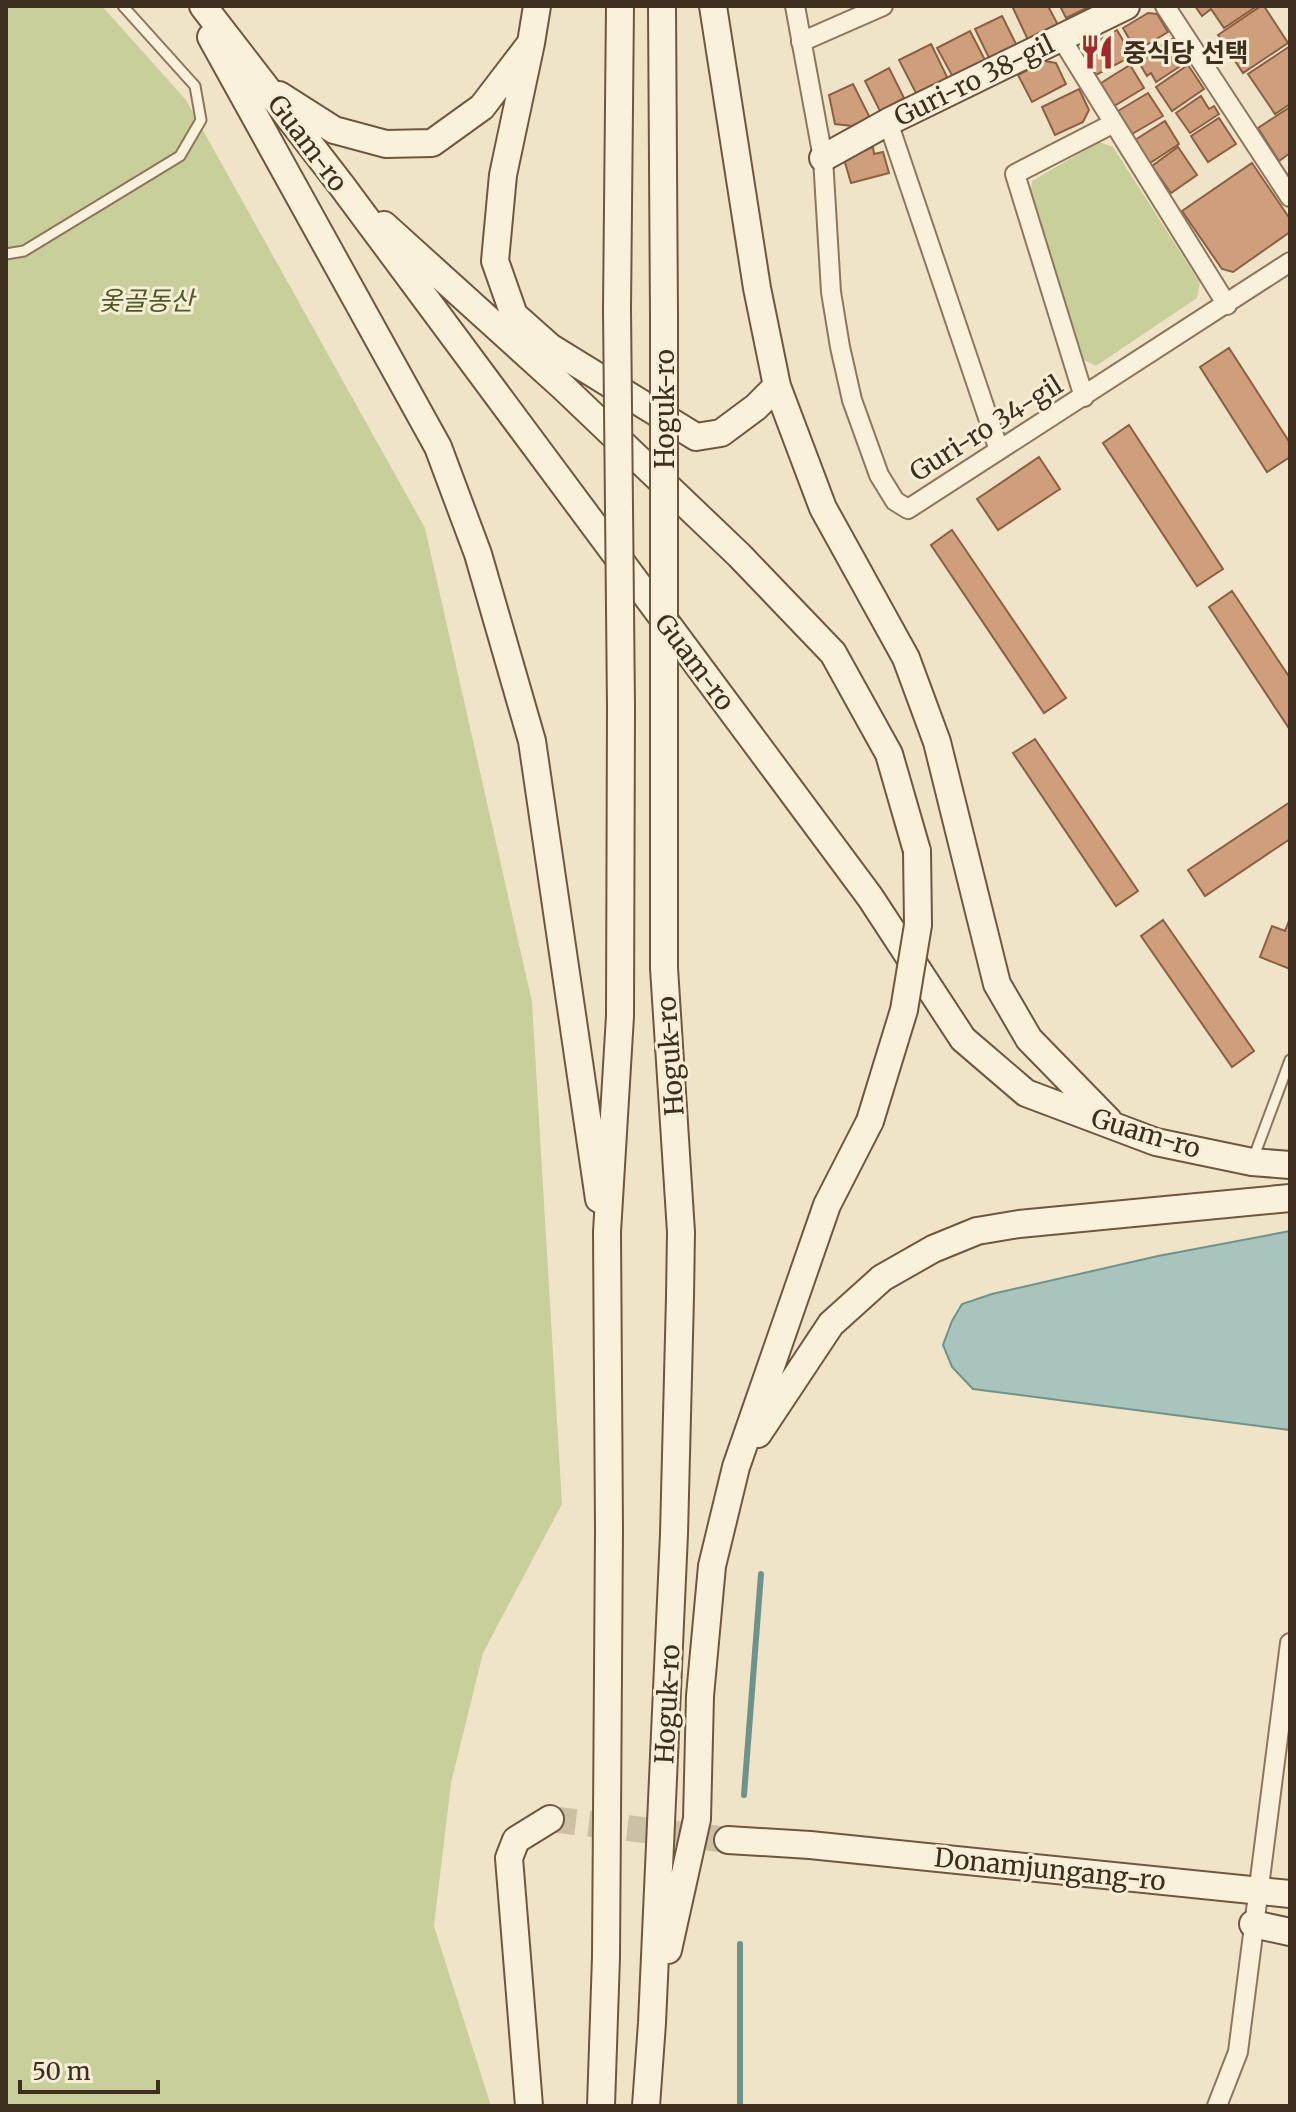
<svg xmlns="http://www.w3.org/2000/svg" width="1296" height="2112" viewBox="0 0 1296 2112" font-family="Merriweather,'Noto Sans KR',serif">
  <rect width="100%" height="100%" fill="#f0e4c8"/>
  <path fill="#c9cf9b" d="M6 6H102L186 100 425 528 532 1002 562 1504 483 1653 451 1783 434 1926 491 2106H6Z
    M1099 142 1113 147 1200 283 1197 298 1096 366 1082 359 1031 191 1032 181Z"/>
  <path fill="#a9c4bc" stroke="#6f938a" stroke-width="2" d="M1290 1231V1430L973 1389 952 1367 943 1345 952 1321 962 1304 992 1294 1158 1256Z"/>
  <g fill="none" stroke-linecap="round" stroke-linejoin="round">
    <path stroke="#6f938a" stroke-width="6" d="M744 1795 761 1574
      M740 2106V1944"/>
  </g>
  <path fill="#cf9f7d" stroke="#8d5f41" stroke-width="2" d="M1017 6H1048L1058 25 1028 40 1013 8Z
    M1060 6H1091L1066 18Z
    M1195 6H1257L1224 28 1211 9 1202 16Z
    M1261 6H1264L1288 43 1243 73 1218 35Z
    M1148 13 1157 14 1168 32 1136 51 1123 28Z
    M1002 16 1017 46 990 60 975 29Z
    M1117 30 1132 56 1096 75 1085 55 1086 48Z
    M970 31 985 60 953 77 937 48Z
    M1174 38 1188 61 1156 82 1151 73 1147 76 1138 61Z
    M931 44 948 79 917 95 899 60Z
    M1290 46V104L1275 114 1248 74Z
    M1044 61 1056 63 1066 84 1032 102 1018 75Z
    M1130 65 1144 88 1114 106 1101 83Z
    M1188 65 1204 89 1172 111 1156 87Z
    M889 68 904 98 880 111 865 81Z
    M853 84 870 118 852 126 835 124 829 95Z
    M1079 89 1089 110 1083 122 1055 135 1042 107Z
    M1148 93 1163 116 1132 134 1118 111Z
    M1201 96 1209 109 1214 106 1219 114 1190 133 1176 113Z
    M1290 107V153L1279 161 1258 128Z
    M1219 118 1236 144 1208 162 1191 136Z
    M1165 121 1179 144 1150 163 1135 140Z
    M873 147 874 154 883 152 889 173 851 183 844 159Z
    M1178 147 1197 175 1171 193 1152 166Z
    M1252 163 1290 219V232L1233 272 1222 269 1182 211Z
    M1229 348 1290 443V457L1267 472 1200 367Z
    M1129 425 1223 569 1197 586 1103 443Z
    M1039 457 1060 489 998 530 977 499Z
    M952 530 1066 698 1044 713 931 545Z
    M1232 591 1290 678V730L1209 607Z
    M1035 739 1138 891 1116 906 1013 753Z
    M1290 802V839L1205 896 1188 870Z
    M1290 918V969L1260 957 1272 926 1285 931Z
    M1163 920 1254 1051 1232 1067 1141 936Z"/>
  <g fill="none" stroke-linecap="round" stroke-linejoin="round">
    <path stroke="#ccc0a6" stroke-width="26" stroke-dasharray="26 13" stroke-linecap="butt" d="M550 1819 728 1840"/>
    <g stroke="#8d765c" stroke-width="13">
      <path id="lane" d="M6 254 24 251 180 156 201 120 195 86 123 6
        M1253 1159 1290 1060"/>
    </g>
    <g stroke="#8d765c" stroke-width="22">
      <path id="street" d="M795 6 823 158 831 292 840 347 852 400 879 475 895 501 908 509 1290 262
        M1165 6 1290 197
        M1061 38 1227 305
        M801 42 883 6
        M888 122 999 450
        M1084 397 1015 174 1112 124
        M1217 2106 1238 2052 1290 1643"/>
    </g>
    <g stroke="#6f573f" stroke-width="30">
      <path id="secondary" d="M203 6 342 186 870 897 963 1039 1026 1093 1156 1142 1252 1162 1290 1165
        M662 6 664 318
        M713 6 757 288 777 386 823 508 906 658 937 742 997 984 1029 1039 1108 1120
        M211 37 438 447 478 554 532 741 599 1199
        M531 43 503 175 495 261 514 315 550 347 696 437 721 433 756 407 777 386
        M279 95 334 130 386 144 432 143 482 107 531 43 537 6
        M823 158 888 122 1126 6
        M384 225 563 387 739 555 833 653 889 754 917 851
        M617 309 620 6
        M758 1434 831 1324 882 1278 933 1249 977 1231 1019 1224 1290 1198
        M728 1840 810 1845 1290 1894
        M1253 1924 1290 1932
        M668 1950 697 1819 700 1696 712 1566 736 1467 827 1205 870 1121
        M529 2106 509 1858 516 1840 550 1819
        M601 2106 606 1957 609 1530 607 1232 620 1016 621 707
        M646 2106 652 2023 674 1534 680 1297 681 1232 664 968V729"/>
    </g>
    <use href="#lane" stroke="#faf1dc" stroke-width="9"/>
    <use href="#street" stroke="#faf1dc" stroke-width="18"/>
    <use href="#secondary" stroke="#faf1dc" stroke-width="26"/>
    <g stroke="#6f573f" stroke-width="30" stroke-linecap="butt">
      <path id="secondary-bridge" d="M617 309 621 707
        M664 729V318
        M870 1121 904 1010 918 925 917 851"/>
    </g>
    <use href="#secondary-bridge" stroke="#faf1dc" stroke-width="26"/>
  </g>
  <defs>
    <g id="restaurant-bare" transform="scale(2.76)"><path d="M-5-6h1v4h1v-4h1v4h1v-4h1v5L-1.5 .5V6h-2V.5L-5-1ZM5-6V6H3V1.5H1.5Q1.5-4 5-6Z" fill="#9e2a2b" stroke="#f7eed8" stroke-width="2.5" paint-order="stroke"/></g>
  </defs>
  <g fill-rule="evenodd">
    <use href="#restaurant-bare" x="1097" y="52"/>
  </g>
  <g text-anchor="middle" dominant-baseline="central" stroke-width="6" stroke-linejoin="round" paint-order="stroke">
    <g font-size="26" font-weight="bold" fill="#3d2e20" stroke="#f7eed8" text-anchor="start">
      <text x="1123" y="52">중식당 선택</text>
    </g>
    <g font-size="26" fill="#3d2e20" stroke="#f7eed8">
      <text transform="translate(974 80) rotate(-26)">Guri-ro 38-gil</text>
      <text transform="translate(308 143) rotate(53)">Guam-ro</text>
      <text transform="translate(664 409) rotate(-90)">Hoguk-ro</text>
      <text transform="translate(986 428) rotate(-32)">Guri-ro 34-gil</text>
      <text transform="translate(695 662) rotate(53)">Guam-ro</text>
      <text transform="translate(670 1056) rotate(-94)">Hoguk-ro</text>
      <text transform="translate(1146 1133) rotate(17)">Guam-ro</text>
      <text transform="translate(667 1704) rotate(-87)">Hoguk-ro</text>
      <text transform="translate(1050 1869) rotate(6)">Donamjungang-ro</text>
    </g>
    <g font-size="26" font-style="italic" fill="#4d5a26" stroke="#f7eed8">
      <text x="146" y="300">옻골동산</text>
    </g>
  </g>
  <rect width="1296" height="2112" fill="none" stroke="#3d2e20" stroke-width="16"/>
  <path d="M20 2080v12h138v-12" fill="none" stroke="#3d2e20" stroke-width="4"/>
  <text x="32" y="2080" font-size="24" fill="#3d2e20" stroke="#f7eed8" stroke-width="6" paint-order="stroke">50 m</text>
</svg>
